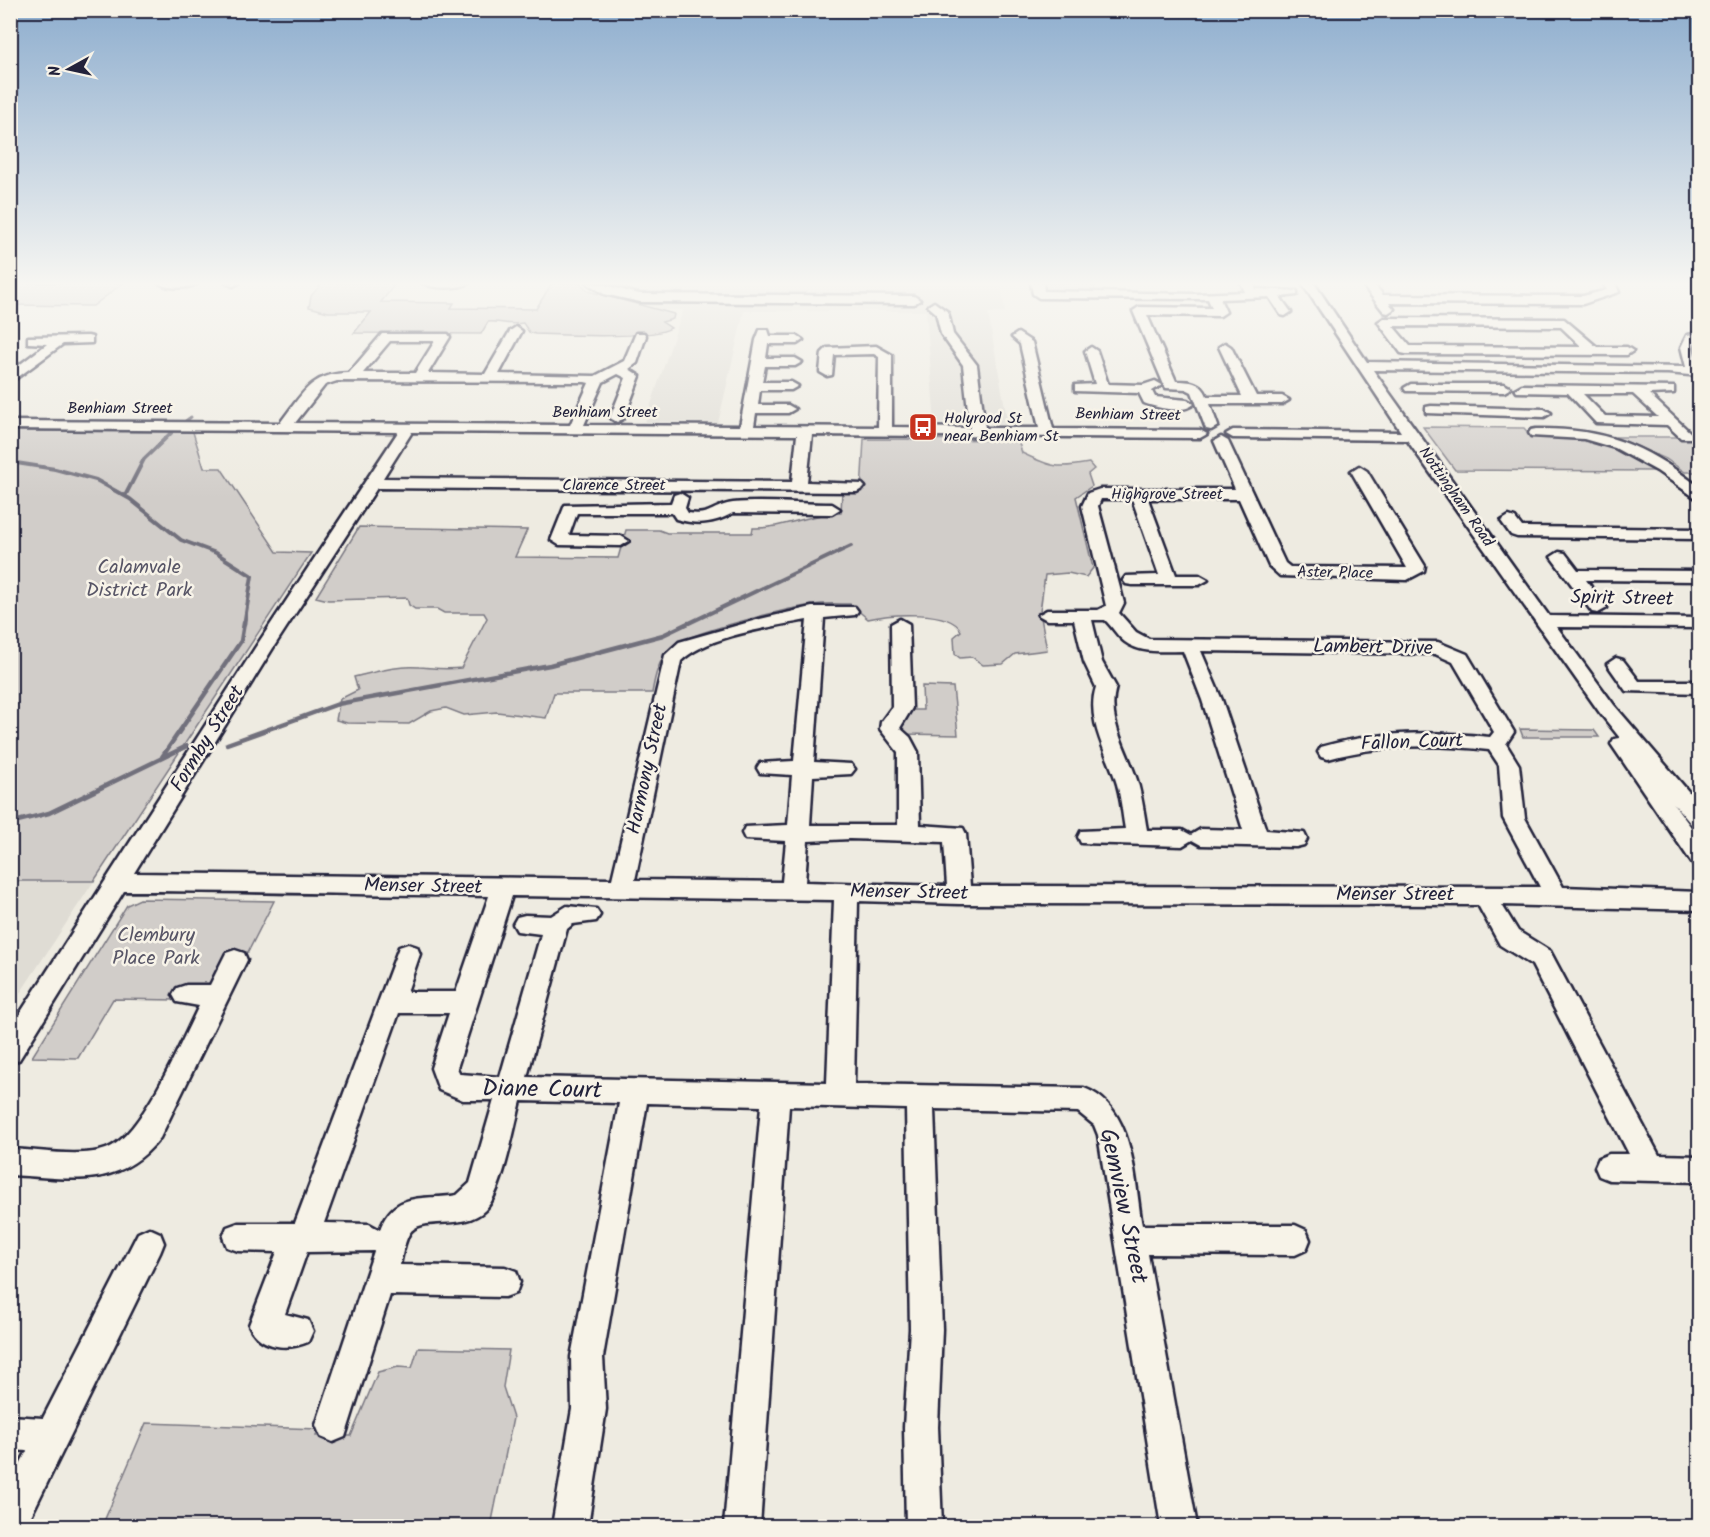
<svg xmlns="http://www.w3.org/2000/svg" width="1710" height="1537" viewBox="0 0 1710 1537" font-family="Kalam,sans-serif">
  <rect width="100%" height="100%" fill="#eeebe1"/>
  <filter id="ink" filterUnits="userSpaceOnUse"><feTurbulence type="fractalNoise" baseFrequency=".0167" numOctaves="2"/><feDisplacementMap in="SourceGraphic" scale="12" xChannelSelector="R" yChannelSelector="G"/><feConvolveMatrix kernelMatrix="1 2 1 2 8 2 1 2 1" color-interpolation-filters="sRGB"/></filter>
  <g filter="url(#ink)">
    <path fill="#dfdcd4" d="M552 283H1001L1005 312 988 313 1008 424H935L926 311H744L718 423 645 422 683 310 537 309Z
      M11 881H94L11 1007Z"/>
    <path fill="#d1cdc9" stroke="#7a7882" stroke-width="1.5" d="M11 283H123L93 306 11 305Z
      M322 283H396L381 302 454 303 451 308 536 309 552 283H580L588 291 674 314 673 319 662 322 671 328C653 340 561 335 535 334L529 332 523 323C508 326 495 320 488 322L481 334 354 333 371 312H328L309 307 311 296Z
      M1039 283H1093L1096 293 1041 290Z
      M1423 427 1524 428 1531 436C1589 437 1607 443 1658 471L1455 470Z
      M11 431 193 432 204 468H221L277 552 311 553 94 881H11Z
      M1615 437H1699V472H1685L1666 459Z
      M864 439 1018 440 1022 453C1051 467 1057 469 1089 463L1094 469 1088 474 1092 486 1076 497 1093 568 1086 577 1068 573 1045 575 1040 612 1047 650 1015 654 1003 664 983 665 972 657 960 658 955 654 954 637 961 631C951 609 889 614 868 619L850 604C838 604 825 603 813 605 789 608 686 633 671 647 658 661 655 676 652 693H554L546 718 497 712 464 715 446 708 431 711 409 724 347 723 336 720 340 699 358 690 354 677C375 672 397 665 419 667 434 668 445 670 461 668L487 618 484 613H444L437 609H415L409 605 407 598 328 600 316 597 359 527 527 530 515 557 618 558 626 530H659L667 533H752L753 528C783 529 811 513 841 513L842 492H861Z
      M922 686 953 687 958 735 905 734 899 723 909 710H923Z
      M1520 729 1594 730 1599 737H1523Z
      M140 899 274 901 248 952H227L209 987 177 1000 113 999 78 1058 32 1057 127 905Z
      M418 1348 509 1350 503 1387 513 1418 491 1526H102L146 1423 318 1429 316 1436H351L378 1372 398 1367 412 1368Z"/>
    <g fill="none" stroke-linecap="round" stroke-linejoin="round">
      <path stroke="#716f7b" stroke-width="3" d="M184 422 191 417
        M169 435 172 432"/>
      <path stroke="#716f7b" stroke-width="4" d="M10 462 55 469 96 480 130 499 181 540 216 553 252 576 244 625
        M125 496 144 459 171 433
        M685 625 851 546"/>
      <path stroke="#716f7b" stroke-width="4.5" d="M227 744 338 704 550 665 663 635 688 623
        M162 757 241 641 244 623
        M10 823 49 813 187 746"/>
      <g stroke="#22223b" stroke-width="5">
        <path id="minor" d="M159 283H198C190 289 167 289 159 283Z
          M226 283H239L233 286Z
          M423 283H469C460 289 432 289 423 283Z
          M587 283C604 282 622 291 640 294L914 296 920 300 914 304 640 302 604 294Z
          M1031 283H1043L1044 291 1196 294 1245 292 1241 283H1253L1256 289 1297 291V295L1280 297 1291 312 1285 316 1281 315 1269 297 1220 299 1226 312 1220 316 1147 315 1176 381C1190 381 1202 382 1207 396H1242L1219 347 1225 343 1231 347 1256 396H1282L1289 400 1282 404H1210L1218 426 1211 430 1206 429 1192 392 1186 389 1166 388 1164 385 1133 311 1139 307 1212 308 1208 299 1039 298 1033 294Z
          M1302 283H1314L1367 362 1686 367 1681 347 1687 335 1700 333V341H1696L1693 347 1700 376 1668 373 1373 370 1549 616 1700 618V628L1557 627 1614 705 1700 805V828L1692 825 1673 803 1700 839V865L1692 863 1611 744 1614 739 1620 738 1600 713 1407 440 1233 438 1226 434 1233 430 1401 432Z
          M1361 283H1373L1383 295 1583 296 1607 290 1603 283H1615L1619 292 1583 304 1389 303 1394 309 1388 313 1384 312Z
          M934 302 948 312 953 334 977 365 985 428H1039L1020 344 1012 337 1018 333 1032 342 1053 429 1200 430 1207 434 1200 438 812 435 807 482 862 484 865 487 857 492 377 488 273 648 134 873 612 879 665 655 679 642 760 619 812 607H855L858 611 855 615 824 618 814 762 851 764 855 769 851 774 813 776 810 825H898V752L880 729 881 722 892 707 891 624 900 619 909 624 912 708 900 728 910 737 918 752 920 825 963 828 966 834 970 886 1540 887 1503 818 1499 765 1489 750C1434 744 1382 744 1328 759L1321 757 1318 752 1321 747C1377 731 1432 731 1490 737L1494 732 1453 662 1435 654 1201 651 1222 700 1266 830 1304 833 1307 839 1304 845 1296 847 1201 845 1192 840 1182 846 1081 843 1078 837 1081 831 1125 829C1122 813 1121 794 1115 778 1105 749 1086 718 1096 687L1084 662 1074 620H1047L1038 615 1047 610H1098L1106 606 1082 506 1088 493 1100 489H1235L1214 441 1221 437 1228 441 1285 563 1290 567 1407 568 1351 471 1359 466 1367 471 1425 566 1424 571 1407 580 1280 576 1269 566 1239 499H1148L1176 575H1199L1208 580 1199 585H1132L1126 584 1123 580 1126 576 1159 575 1132 499H1101L1098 506 1124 603 1119 613 1136 632 1149 639 1438 642 1467 654 1514 732 1506 744 1519 765 1525 818 1563 887 1700 892V910L1502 905 1518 931 1550 951 1659 1155 1700 1156V1182L1609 1180 1599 1176 1595 1167 1599 1158 1609 1154H1629L1532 965 1500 945 1478 905 959 904 858 901 854 1084 1084 1088C1135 1107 1134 1179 1142 1225H1295L1306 1230 1310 1240 1306 1250 1295 1255 1148 1254 1197 1526H1161L1098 1135 1094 1125 1078 1112 934 1109 942 1329 938 1427 942 1526H906L904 1427 910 1329 906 1109 789 1106 760 1526H724L761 1106 647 1103 603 1357 606 1409 588 1526H552L572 1409 571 1357 619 1103 521 1101C514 1127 503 1192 485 1210 463 1232 420 1214 409 1234 404 1243 402 1256 400 1265L505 1267 516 1271 520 1282 516 1293 505 1297 390 1295 345 1437 333 1442 321 1437 316 1425 374 1251 307 1252 285 1314 308 1320 313 1331 308 1342C287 1351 259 1348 249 1325L277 1252 238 1251 227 1247 223 1237 227 1227 238 1223H295L399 947 408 944 417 947 420 954 407 992H456L489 896C367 895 246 891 124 891L19 1060 10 1063V1029L255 648 398 432 10 429V421L280 423C302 395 310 373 349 373L382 334H448L450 337 428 373 485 374 510 331 516 327 522 331 499 374 595 376 624 361 636 333H644L646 336 637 363 629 369 640 376 624 418 617 422 610 418 626 378 618 374 603 382 584 425 740 426 756 340 760 330H768L770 336H797L803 340 797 344H768L766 358H795L802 362 795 366H765L762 382H791L798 386 791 390H760L758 405H788L795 409 788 413H756L754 426 878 427 879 357 874 354 834 355 832 375 827 376 820 372 822 353 827 348 876 346 892 355V427L970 428 963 365 941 334 936 313 928 306ZM390 341H435L415 373H363ZM337 381 585 382 589 383 570 425 295 423 325 385ZM412 432 797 435 792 482 383 478ZM807 620 794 761 760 763 757 768 760 773 792 775 788 825 745 827 742 833 745 839 786 841 782 882 635 880 681 661C707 636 771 627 807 620ZM1092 620H1105C1112 626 1117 636 1125 642 1141 654 1164 651 1183 651L1202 700 1243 830 1201 829 1191 835 1182 830H1147C1144 813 1142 796 1137 780 1127 749 1106 720 1116 687L1102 662ZM850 839 944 842 947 886 805 882 808 841ZM512 896 834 900 827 1083 527 1077 567 929 573 924 596 921 600 915 596 909 567 906 551 916 525 915 517 917 513 924 517 931 541 934 500 1077 460 1074 457 1068ZM399 1013H449L431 1068 439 1090 463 1100H494L470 1183 457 1195C426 1201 394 1189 380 1230L369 1224 324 1223Z
          M1384 318 1564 319 1597 347H1627L1633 351 1627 355 1406 354 1401 353 1378 322ZM1393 326 1561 327 1582 347 1410 346Z
          M88 336 92 337V343L63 344 10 383V372L47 344 28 343V337Z
          M1091 347 1097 351 1108 384 1143 385 1155 381 1162 385 1152 391 1155 397 1187 400 1194 404C1183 414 1157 408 1144 403L1139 393 1075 391V385L1095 384 1085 351Z
          M1411 384H1504L1511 388 1504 392 1406 391 1404 388Z
          M1522 385 1674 387V393L1649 394 1693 435 1691 438H1681L1667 425 1596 423 1568 393 1517 392 1515 389ZM1583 394H1633L1658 417 1605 416Z
          M1431 406 1544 409 1551 413 1544 417 1426 413V407Z
          M1536 429C1601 428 1643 444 1694 483L1700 488V501L1657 471 1615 448 1584 439 1531 436 1529 433 1531 430Z
          M680 493 688 498 685 508 688 513C710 517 714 505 733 503 765 500 799 504 832 504L840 509 832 514 733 513C713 524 698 525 676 519L672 513H577L569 535 621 536 629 541 621 546 559 545 551 540 565 505 671 503 674 495Z
          M1509 516 1515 518 1522 527 1700 529V539L1517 537 1511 535 1501 521Z
          M1559 552 1565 553 1578 570 1700 571V581L1586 580 1607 608 1598 613 1592 612 1551 557Z
          M1616 658 1623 660 1639 681H1700V693L1626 691 1607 664Z
          M235 950 244 953 247 960 160 1138C118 1191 71 1178 10 1175V1149C37 1150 82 1158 106 1149 142 1137 181 1041 199 1006L177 1002 173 995 177 988 186 985H210L226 953Z
          M149 1228 160 1233 164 1243 160 1253 26 1526H10V1483L27 1451 10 1450V1416L43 1418 138 1233Z"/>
      </g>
      <use href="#minor" fill="#f7f3e8" fill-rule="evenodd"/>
    </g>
  </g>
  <linearGradient id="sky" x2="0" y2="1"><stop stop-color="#8dadce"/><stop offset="0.57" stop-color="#f7f6f2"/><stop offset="1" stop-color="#f7f6f2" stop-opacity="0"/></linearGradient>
  <rect width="1710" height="498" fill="url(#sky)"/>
  <defs>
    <g id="bus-square" transform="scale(1.5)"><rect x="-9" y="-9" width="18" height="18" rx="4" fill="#c8321e" stroke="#f7f3e8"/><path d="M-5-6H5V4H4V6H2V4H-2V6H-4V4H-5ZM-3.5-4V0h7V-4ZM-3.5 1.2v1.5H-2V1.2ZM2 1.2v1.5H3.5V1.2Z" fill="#fff"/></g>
  </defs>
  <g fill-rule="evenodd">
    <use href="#bus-square" x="923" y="427"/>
  </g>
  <g text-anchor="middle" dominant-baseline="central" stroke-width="5" stroke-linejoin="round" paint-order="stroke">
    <g font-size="16" fill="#22223b" stroke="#f7f3e8">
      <text x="120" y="408">Benhiam Street</text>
      <text x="605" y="412">Benhiam Street</text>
      <text transform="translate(1128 415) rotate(1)">Benhiam Street</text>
      <text x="614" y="485">Clarence Street</text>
      <text x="1167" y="494">Highgrove Street</text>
      <text transform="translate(1456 497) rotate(55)">Nottingham Road</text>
      <text transform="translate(1335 573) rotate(1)">Aster Place</text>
    </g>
    <g font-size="16" fill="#22223b" stroke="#f7f3e8" text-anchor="start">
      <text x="944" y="418">Holyrood St<tspan x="944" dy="18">near Benhiam St</tspan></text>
    </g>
    <g font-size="20" fill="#575566" stroke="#f7f3e8">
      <text x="139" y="568">Calamvale<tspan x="139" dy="23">District Park</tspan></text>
      <text x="156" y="936">Clembury<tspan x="156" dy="23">Place Park</tspan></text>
    </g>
    <g font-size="20" fill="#22223b" stroke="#f7f3e8">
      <text transform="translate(1622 599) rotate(1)">Spirit Street</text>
      <text transform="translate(1373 648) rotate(1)">Lambert Drive</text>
      <text transform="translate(208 739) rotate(-58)">Formby Street</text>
      <text transform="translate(1412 743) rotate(-2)">Fallon Court</text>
      <text transform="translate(648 769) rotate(-78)">Harmony Street</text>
      <text transform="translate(423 887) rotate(1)">Menser Street</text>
      <text transform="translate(909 893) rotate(1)">Menser Street</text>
      <text x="1395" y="895">Menser Street</text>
    </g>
    <g font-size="24" fill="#22223b" stroke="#f7f3e8">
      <text transform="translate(542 1090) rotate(1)">Diane Court</text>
      <text transform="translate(1123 1206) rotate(78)">Gemview Street</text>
    </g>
  </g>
  <rect width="1710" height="1537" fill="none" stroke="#f7f3e8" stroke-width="36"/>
  <rect x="18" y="18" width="1674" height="1501" fill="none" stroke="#22223b" stroke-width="2" filter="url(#ink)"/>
  <g transform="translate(69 69) rotate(262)" stroke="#f7f3e8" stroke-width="4.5" paint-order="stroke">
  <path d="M0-4.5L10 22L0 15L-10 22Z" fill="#22223b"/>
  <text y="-9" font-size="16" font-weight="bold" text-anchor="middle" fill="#22223b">N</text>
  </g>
</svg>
